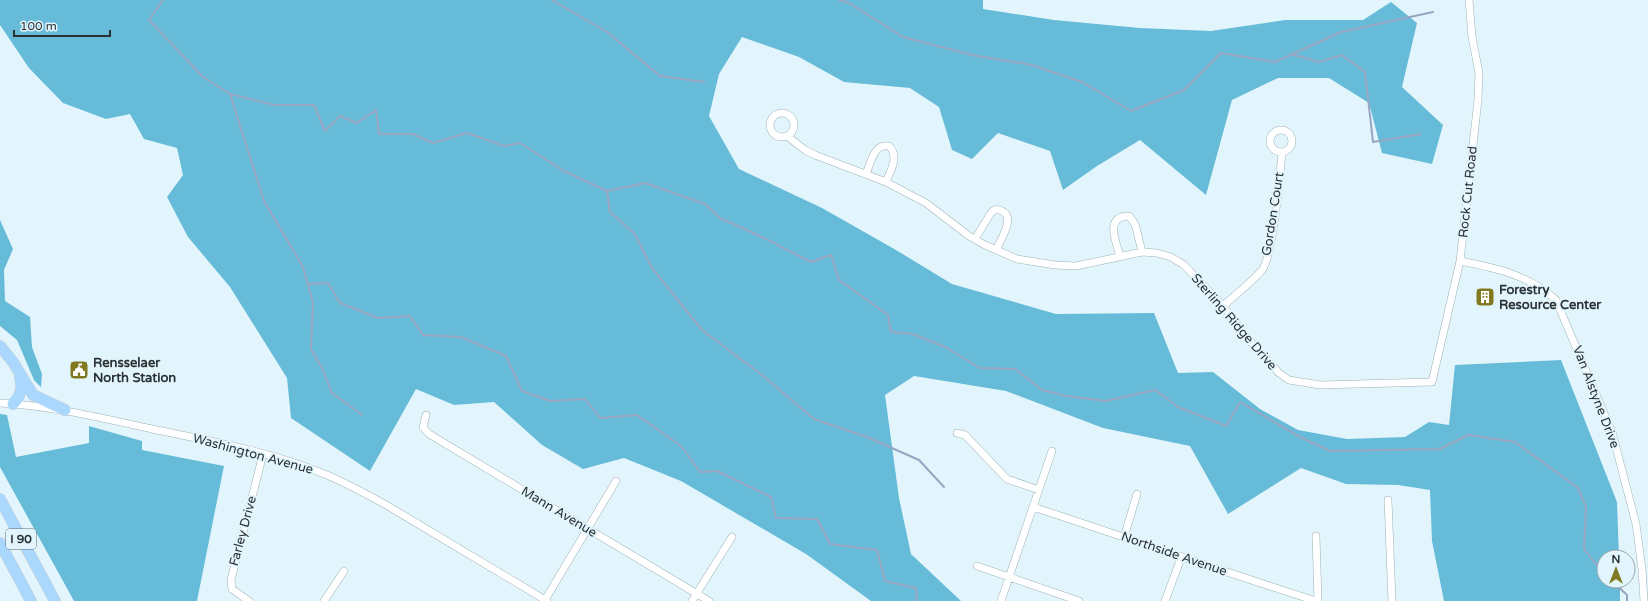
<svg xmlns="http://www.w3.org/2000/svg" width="1648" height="601" viewBox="0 0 1648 601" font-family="'Varela Round',sans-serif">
  <rect width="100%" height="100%" fill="#e3f5fc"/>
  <path fill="#66bcd8" d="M0 0H983V9L1054 20 1140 28 1211 31 1285 20H1363L1391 2 1417 23 1402 87 1443 125 1432 164 1382 153 1369 103 1329 78H1278L1232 100 1206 195 1140 140 1097 166 1063 190 1050 151 998 133 972 159 952 150 939 107 910 88 844 82 799 57 742 37 719 74 709 116 739 169 822 208 896 250 952 284 1056 314 1154 313 1178 373 1213 372 1260 409 1298 430 1347 439 1405 437 1429 422 1449 425 1455 365 1561 360 1617 502 1619 557H1604V581H1620V601H1444L1432 541 1430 490 1398 485 1346 484 1301 468 1228 514 1190 446 1103 428 1006 391 914 376 885 395 899 498 911 554 961 601H871L806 554 681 481 624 458 583 469 542 445 494 402 454 405 416 389 370 471 291 418 287 378 230 287 188 237 167 197 183 175 177 148 144 139 130 114 106 119 63 103 29 68 0 25Z
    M0 220 13 249 4 270 5 301 30 317 32 347 42 374 41 387 34 380 17 340 0 326Z
    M0 414 7 415 16 457 89 443V426L142 441V450L224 466 197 601H74L0 467Z"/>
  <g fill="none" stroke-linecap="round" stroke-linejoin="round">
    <path stroke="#98a5c0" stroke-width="2" d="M163 0 149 20 203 77 230 94 264 201 303 267 313 303 311 349 323 370 332 393 362 415
      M552 0 607 32 660 76 704 82
      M839 0 849 3 903 37 972 55 1032 65 1082 82 1131 111 1184 90 1221 53 1275 62 1341 32 1433 12
      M1291 54 1319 62 1342 55 1365 72 1373 142 1421 134
      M230 94 274 105H314L325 131 340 116 357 123 376 110 379 134H413L433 143 467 133 504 146 520 143 564 171 607 191 645 183 705 204 720 218 762 237 811 262 831 255 839 280 888 315 891 332 913 334 945 347 980 368 1015 369 1042 390 1066 396 1106 401 1155 390 1178 407 1226 426 1240 402 1300 437 1330 451 1440 449 1468 435 1515 442 1578 488 1586 507 1584 549 1604 574
      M607 191 610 212 634 233 652 268 702 330 762 375 814 419 867 437 919 460 944 487
      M308 284 328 283 340 303 378 318 410 316 423 335 461 337 506 356 522 391 550 401 585 399 600 418 637 415 681 446 700 472 717 471 771 497 776 518 817 519 830 544 877 550 885 581 916 588 917 601
      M1612 581 1627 595V601"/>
    <g stroke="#9fb1b7" stroke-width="8">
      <path id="minor" d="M770 125a12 12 0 1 1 24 0a12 12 0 1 1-24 0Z
        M1270 141a11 11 0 1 1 22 0a11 11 0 1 1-22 0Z
        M787 136 805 150 815 155 886 182 926 203 969 236 985 245 1017 259 1055 265 1076 266 1142 252 1157 253 1171 257 1184 265 1223 306 1249 340 1279 373 1289 380 1320 385 1432 382 1460 261 1478 100 1479 73 1472 37 1469 0
        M866 174C871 163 873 144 889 146 900 157 890 171 886 182
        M975 239 991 213C994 209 998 209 1002 211 1016 217 1000 241 996 250
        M1120 256C1116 242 1104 216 1129 216L1133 221 1136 227 1142 252
        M1460 261C1496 268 1529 275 1556 300L1612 432 1636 524 1642 569 1644 601
        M1223 306C1236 294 1251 283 1262 270 1273 257 1280 174 1282 152
        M0 403C52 406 102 418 152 429 209 441 268 451 322 473 345 482 366 494 388 506L547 601
        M426 415 423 427 429 434 709 601
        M957 433 965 435 1007 479 1039 490
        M1388 500 1392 601
        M1033 507C1128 538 1221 571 1316 601
        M1316 536 1318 601
        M1124 537 1137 494
        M977 566 1079 601
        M545 600 616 481
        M249 601 232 589 231 580 263 454
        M324 601 344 571
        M692 601 732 537
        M1001 601 1052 451
        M1165 601 1181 558"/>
    </g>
    <g stroke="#d0d2d3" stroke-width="12">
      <path id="highway" d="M0 346 13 362 33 395 65 410
        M13 404C21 396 23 388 20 377
        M0 499 55 601
        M0 543 31 601"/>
    </g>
    <use href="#minor" stroke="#fff" stroke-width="7"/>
    <use href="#highway" stroke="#a9d7fe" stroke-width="11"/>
  </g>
  <defs>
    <g id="building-square" transform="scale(1)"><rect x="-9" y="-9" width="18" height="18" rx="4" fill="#80791e" stroke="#e3f5fc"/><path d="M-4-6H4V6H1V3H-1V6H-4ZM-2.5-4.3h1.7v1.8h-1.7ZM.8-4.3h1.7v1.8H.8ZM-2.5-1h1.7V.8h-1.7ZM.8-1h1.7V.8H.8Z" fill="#fff"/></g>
    <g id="civic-square" transform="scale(1)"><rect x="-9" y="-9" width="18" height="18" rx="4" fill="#80791e" stroke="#e3f5fc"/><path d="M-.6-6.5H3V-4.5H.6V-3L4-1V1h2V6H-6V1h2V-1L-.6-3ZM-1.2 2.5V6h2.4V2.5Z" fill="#fff"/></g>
  </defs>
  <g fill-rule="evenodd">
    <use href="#building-square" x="1485" y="297"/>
    <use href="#civic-square" x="79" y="370"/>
  </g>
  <g text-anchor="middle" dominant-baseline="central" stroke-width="4" stroke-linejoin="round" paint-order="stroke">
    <rect fill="#e3f5fc" stroke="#626c71" stroke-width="1" x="6" y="529" width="30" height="20" rx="3"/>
    <g font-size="12" font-weight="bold" fill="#2b3235">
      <text x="21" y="539">I 90</text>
    </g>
    <g font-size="13" fill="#2b3235" stroke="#e3f5fc">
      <text transform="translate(1468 192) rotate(-84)">Rock Cut Road</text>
      <text transform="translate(1273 214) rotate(-81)">Gordon Court</text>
      <text transform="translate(1234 322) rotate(49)">Sterling Ridge Drive</text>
      <text transform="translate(1596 397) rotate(69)">Van Alstyne Drive</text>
      <text transform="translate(253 454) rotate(15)">Washington Avenue</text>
      <text transform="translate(559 512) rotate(31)">Mann Avenue</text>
      <text transform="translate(243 531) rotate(-75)">Farley Drive</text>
      <text transform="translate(1174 554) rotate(19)">Northside Avenue</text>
    </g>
    <g font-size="13" font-weight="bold" fill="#2b3235" stroke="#e3f5fc" text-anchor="start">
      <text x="1499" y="290">Forestry<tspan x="1499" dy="15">Resource Center</tspan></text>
      <text x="93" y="363">Rensselaer<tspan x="93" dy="15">North Station</tspan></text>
    </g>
  </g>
  <g transform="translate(1616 569)"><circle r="19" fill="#e3f5fc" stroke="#99a7ac"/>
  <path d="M0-3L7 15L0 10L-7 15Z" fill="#80791e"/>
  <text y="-6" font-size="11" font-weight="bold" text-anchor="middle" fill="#2b3235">N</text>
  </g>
  <path d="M14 30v6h96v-6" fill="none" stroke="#2b3235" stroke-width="2"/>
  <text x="20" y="30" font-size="12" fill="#2b3235" stroke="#e3f5fc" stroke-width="3" paint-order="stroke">100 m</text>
</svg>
